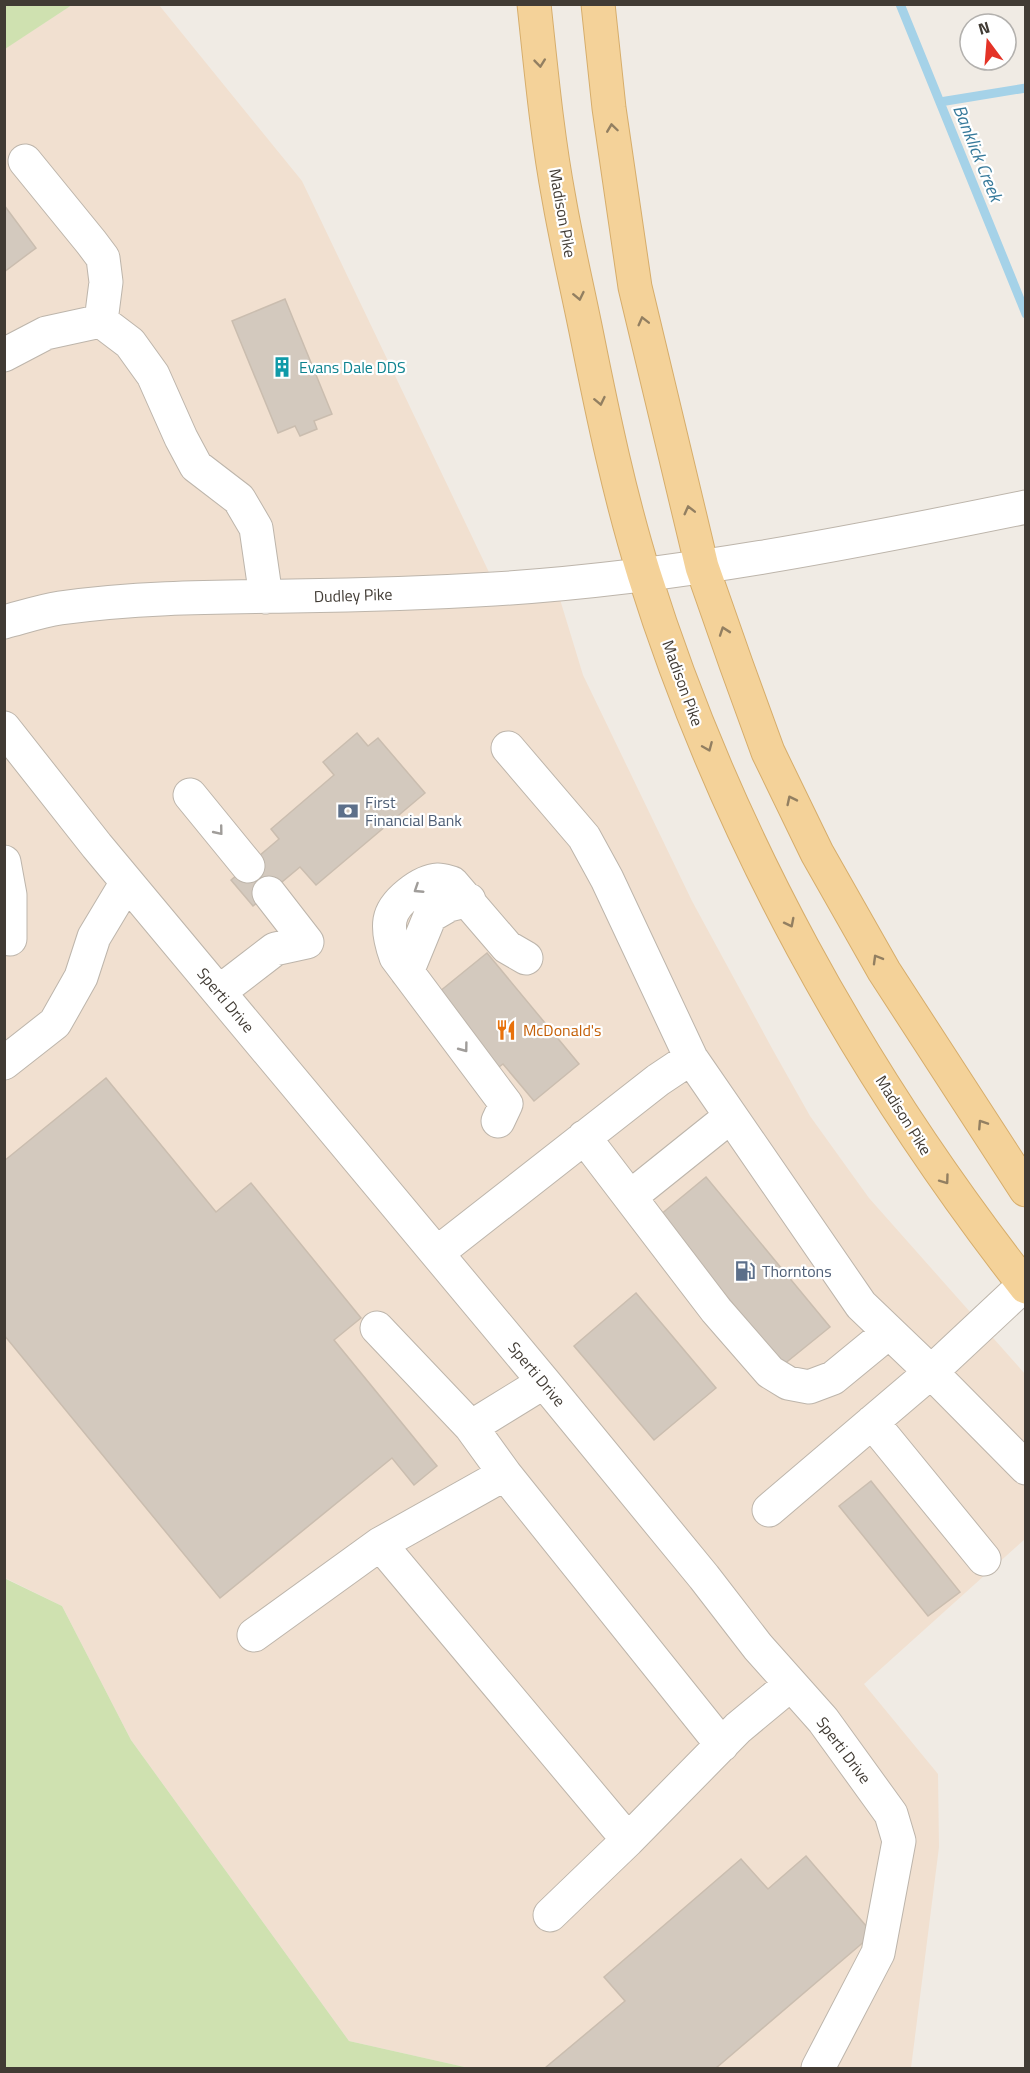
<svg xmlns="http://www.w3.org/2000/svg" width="1030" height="2073" viewBox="0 0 1030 2073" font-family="'Titillium Web',sans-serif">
  <rect width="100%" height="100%" fill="#f0ebe4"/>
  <path fill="#f1e0d0" d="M72 5H159L302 181 497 589 555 583 583 675 692 901 774 1052 810 1116 869 1198 1025 1374V1539L864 1684 938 1774 939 1847 911 2068H469L349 2041 131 1740 62 1606 5 1578 4 49Z"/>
  <path fill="#cfe1b0" d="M5 4H72V5L5 49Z
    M4 1578 62 1606 131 1740 349 2041 469 2068H5Z"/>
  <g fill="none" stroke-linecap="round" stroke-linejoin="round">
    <path stroke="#a5d2e8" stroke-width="9" d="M900 4 1026 314
      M940 102 1026 88"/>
  </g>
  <path fill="#d3c9be" stroke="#cabdaf" stroke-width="1.5" d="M4 205 36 248 4 272Z
    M285 299 332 414 314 421 317 429 300 436 295 426 278 433 232 321Z
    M357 733 368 746 378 738 425 793 316 885 300 867 253 906 231 880 279 839 271 829 334 775 323 762Z
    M487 953 579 1064 534 1101 503 1064 495 1070 434 996Z
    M106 1078 216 1212 251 1183 361 1318 334 1340 437 1466 414 1485 392 1458 220 1598 4 1335V1161Z
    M706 1177 830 1327 783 1365 660 1215Z
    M636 1293 716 1388 654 1440 574 1346Z
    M871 1481 960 1592 928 1616 839 1506Z
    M806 1856 873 1934 716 2068H545L625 2001 604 1977 741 1859 768 1889Z"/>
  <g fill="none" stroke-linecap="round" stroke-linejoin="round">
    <g stroke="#bdb5ab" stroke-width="35">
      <path id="minor" d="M25 161 91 242 103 258 106 282 101 321
        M4 355 46 333 101 321 130 343 153 375 181 438 196 466 239 499 256 528 266 597
        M4 622C23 617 41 611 60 608 137 597 214 597 292 596 359 595 427 593 494 589 673 578 850 543 1026 507
        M4 728 97 846 544 1382 704 1577 758 1647 823 1720 891 1814 899 1841 878 1953 818 2068
        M508 748 584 837 607 879 691 1058 861 1305 931 1372 1026 1468
        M190 795 248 866
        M4 862 10 895V939
        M407 972 430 916 449 905 469 900
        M219 992 275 949 307 942 269 893
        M4 1063 55 1023 81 977 94 937 127 882
        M498 1121 506 1104 396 957C392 946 388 932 390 920 393 902 421 881 438 880 443 880 448 882 452 883L507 947 526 958
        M584 1137 716 1310 770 1372 788 1383 809 1387 833 1378 889 1332
        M630 1197 731 1116
        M437 1253 658 1080 691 1058
        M377 1328 471 1427 505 1474
        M872 1422 984 1559
        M471 1427 544 1382
        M769 1510 931 1372 1024 1285
        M254 1635 380 1544
        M628 1840 380 1544 505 1474 722 1745
        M550 1915 628 1840 738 1728 791 1684"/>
    </g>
    <g stroke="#d6ad6b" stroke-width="35">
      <path id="major" d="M534 4C541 69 547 135 559 199 567 245 578 291 587 336 603 416 620 497 644 574 725 833 859 1074 1026 1287
        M598 4 609 108 635 287 702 567 736 664 768 752 817 853 884 971 1026 1190"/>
    </g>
    <use href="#minor" stroke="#fff" stroke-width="33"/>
    <use href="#major" stroke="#f4d299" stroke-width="33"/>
  </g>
  <defs><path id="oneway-chevron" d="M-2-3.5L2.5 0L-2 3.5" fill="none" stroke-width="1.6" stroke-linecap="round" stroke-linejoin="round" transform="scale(1.5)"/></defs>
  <g stroke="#927f61">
    <use href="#oneway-chevron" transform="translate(540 63) rotate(84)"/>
    <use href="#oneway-chevron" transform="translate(612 128) rotate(-98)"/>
    <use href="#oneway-chevron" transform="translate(579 296) rotate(78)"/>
    <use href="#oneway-chevron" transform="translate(643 321) rotate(-104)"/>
    <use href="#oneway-chevron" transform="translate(600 401) rotate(78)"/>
    <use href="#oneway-chevron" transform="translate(689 510) rotate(-104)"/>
    <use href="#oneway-chevron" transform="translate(724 631) rotate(-109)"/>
    <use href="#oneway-chevron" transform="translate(708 747) rotate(67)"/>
    <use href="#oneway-chevron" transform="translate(791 800) rotate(-116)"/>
    <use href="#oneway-chevron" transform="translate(790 923) rotate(63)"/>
    <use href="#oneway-chevron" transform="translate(877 959) rotate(-120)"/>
    <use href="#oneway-chevron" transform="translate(982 1124) rotate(-123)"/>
    <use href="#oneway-chevron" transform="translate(945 1180) rotate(54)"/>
  </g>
  <g stroke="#a09d9a">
    <use href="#oneway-chevron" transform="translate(219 831) rotate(51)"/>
    <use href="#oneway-chevron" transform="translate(418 889) rotate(147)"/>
    <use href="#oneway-chevron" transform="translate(464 1048) rotate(53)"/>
  </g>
  <defs>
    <g id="building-bare" transform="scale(1.62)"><path d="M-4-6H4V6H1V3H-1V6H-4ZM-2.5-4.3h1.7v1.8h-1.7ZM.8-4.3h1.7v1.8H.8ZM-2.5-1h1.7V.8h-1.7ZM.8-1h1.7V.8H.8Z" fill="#0f9aa8" stroke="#fff" stroke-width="2.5" paint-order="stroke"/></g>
    <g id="bank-bare" transform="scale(1.62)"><path d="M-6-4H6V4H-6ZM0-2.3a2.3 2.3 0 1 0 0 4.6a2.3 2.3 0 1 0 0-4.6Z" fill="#5c6f8a" stroke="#fff" stroke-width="2.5" paint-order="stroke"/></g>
    <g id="restaurant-bare" transform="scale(1.62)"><path d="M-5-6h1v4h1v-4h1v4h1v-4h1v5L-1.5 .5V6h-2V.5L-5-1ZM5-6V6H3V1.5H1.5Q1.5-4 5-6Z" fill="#e8710a" stroke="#fff" stroke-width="2.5" paint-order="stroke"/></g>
    <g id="fuel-bare" transform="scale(1.62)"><path d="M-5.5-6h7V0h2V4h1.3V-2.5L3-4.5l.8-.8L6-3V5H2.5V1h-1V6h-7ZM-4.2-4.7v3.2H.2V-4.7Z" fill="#5c6f8a" stroke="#fff" stroke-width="2.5" paint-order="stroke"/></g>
  </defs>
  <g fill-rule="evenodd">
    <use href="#building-bare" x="282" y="367"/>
    <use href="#bank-bare" x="348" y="811"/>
    <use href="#restaurant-bare" x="506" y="1030"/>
    <use href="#fuel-bare" x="745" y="1271"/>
  </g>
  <g text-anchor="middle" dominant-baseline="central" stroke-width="4.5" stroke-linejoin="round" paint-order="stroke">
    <g font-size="16" fill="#413b34" stroke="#fff">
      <text transform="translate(563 213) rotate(80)">Madison Pike</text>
      <text transform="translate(353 595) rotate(-2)">Dudley Pike</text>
      <text transform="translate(683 683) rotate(70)">Madison Pike</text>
      <text transform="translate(226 1000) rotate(50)">Sperti Drive</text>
      <text transform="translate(904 1115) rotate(58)">Madison Pike</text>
      <text transform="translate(537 1374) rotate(50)">Sperti Drive</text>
      <text transform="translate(844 1750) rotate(53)">Sperti Drive</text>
    </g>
    <g font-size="16" fill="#0d838f" stroke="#fff" text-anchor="start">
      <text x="299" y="367">Evans Dale DDS</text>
    </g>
    <g font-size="16" fill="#4e5e75" stroke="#fff" text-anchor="start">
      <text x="365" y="802">First<tspan x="365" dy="18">Financial Bank</tspan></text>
      <text x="762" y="1271">Thorntons</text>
    </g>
    <g font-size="16" fill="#c56008" stroke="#fff" text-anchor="start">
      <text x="523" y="1030">McDonald's</text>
    </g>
    <g font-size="18" font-style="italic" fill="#377a9b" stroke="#fff">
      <text transform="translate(978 153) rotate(68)">Banklick Creek</text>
    </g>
  </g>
  <rect width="1030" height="2073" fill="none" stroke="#413b34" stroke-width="12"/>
  <g transform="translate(988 42) rotate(344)"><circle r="28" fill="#ffffff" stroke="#b3b1ae" stroke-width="1.5"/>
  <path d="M0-4.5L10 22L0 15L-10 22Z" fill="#e43327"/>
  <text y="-9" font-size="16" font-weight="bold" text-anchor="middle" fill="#413b34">N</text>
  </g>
</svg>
